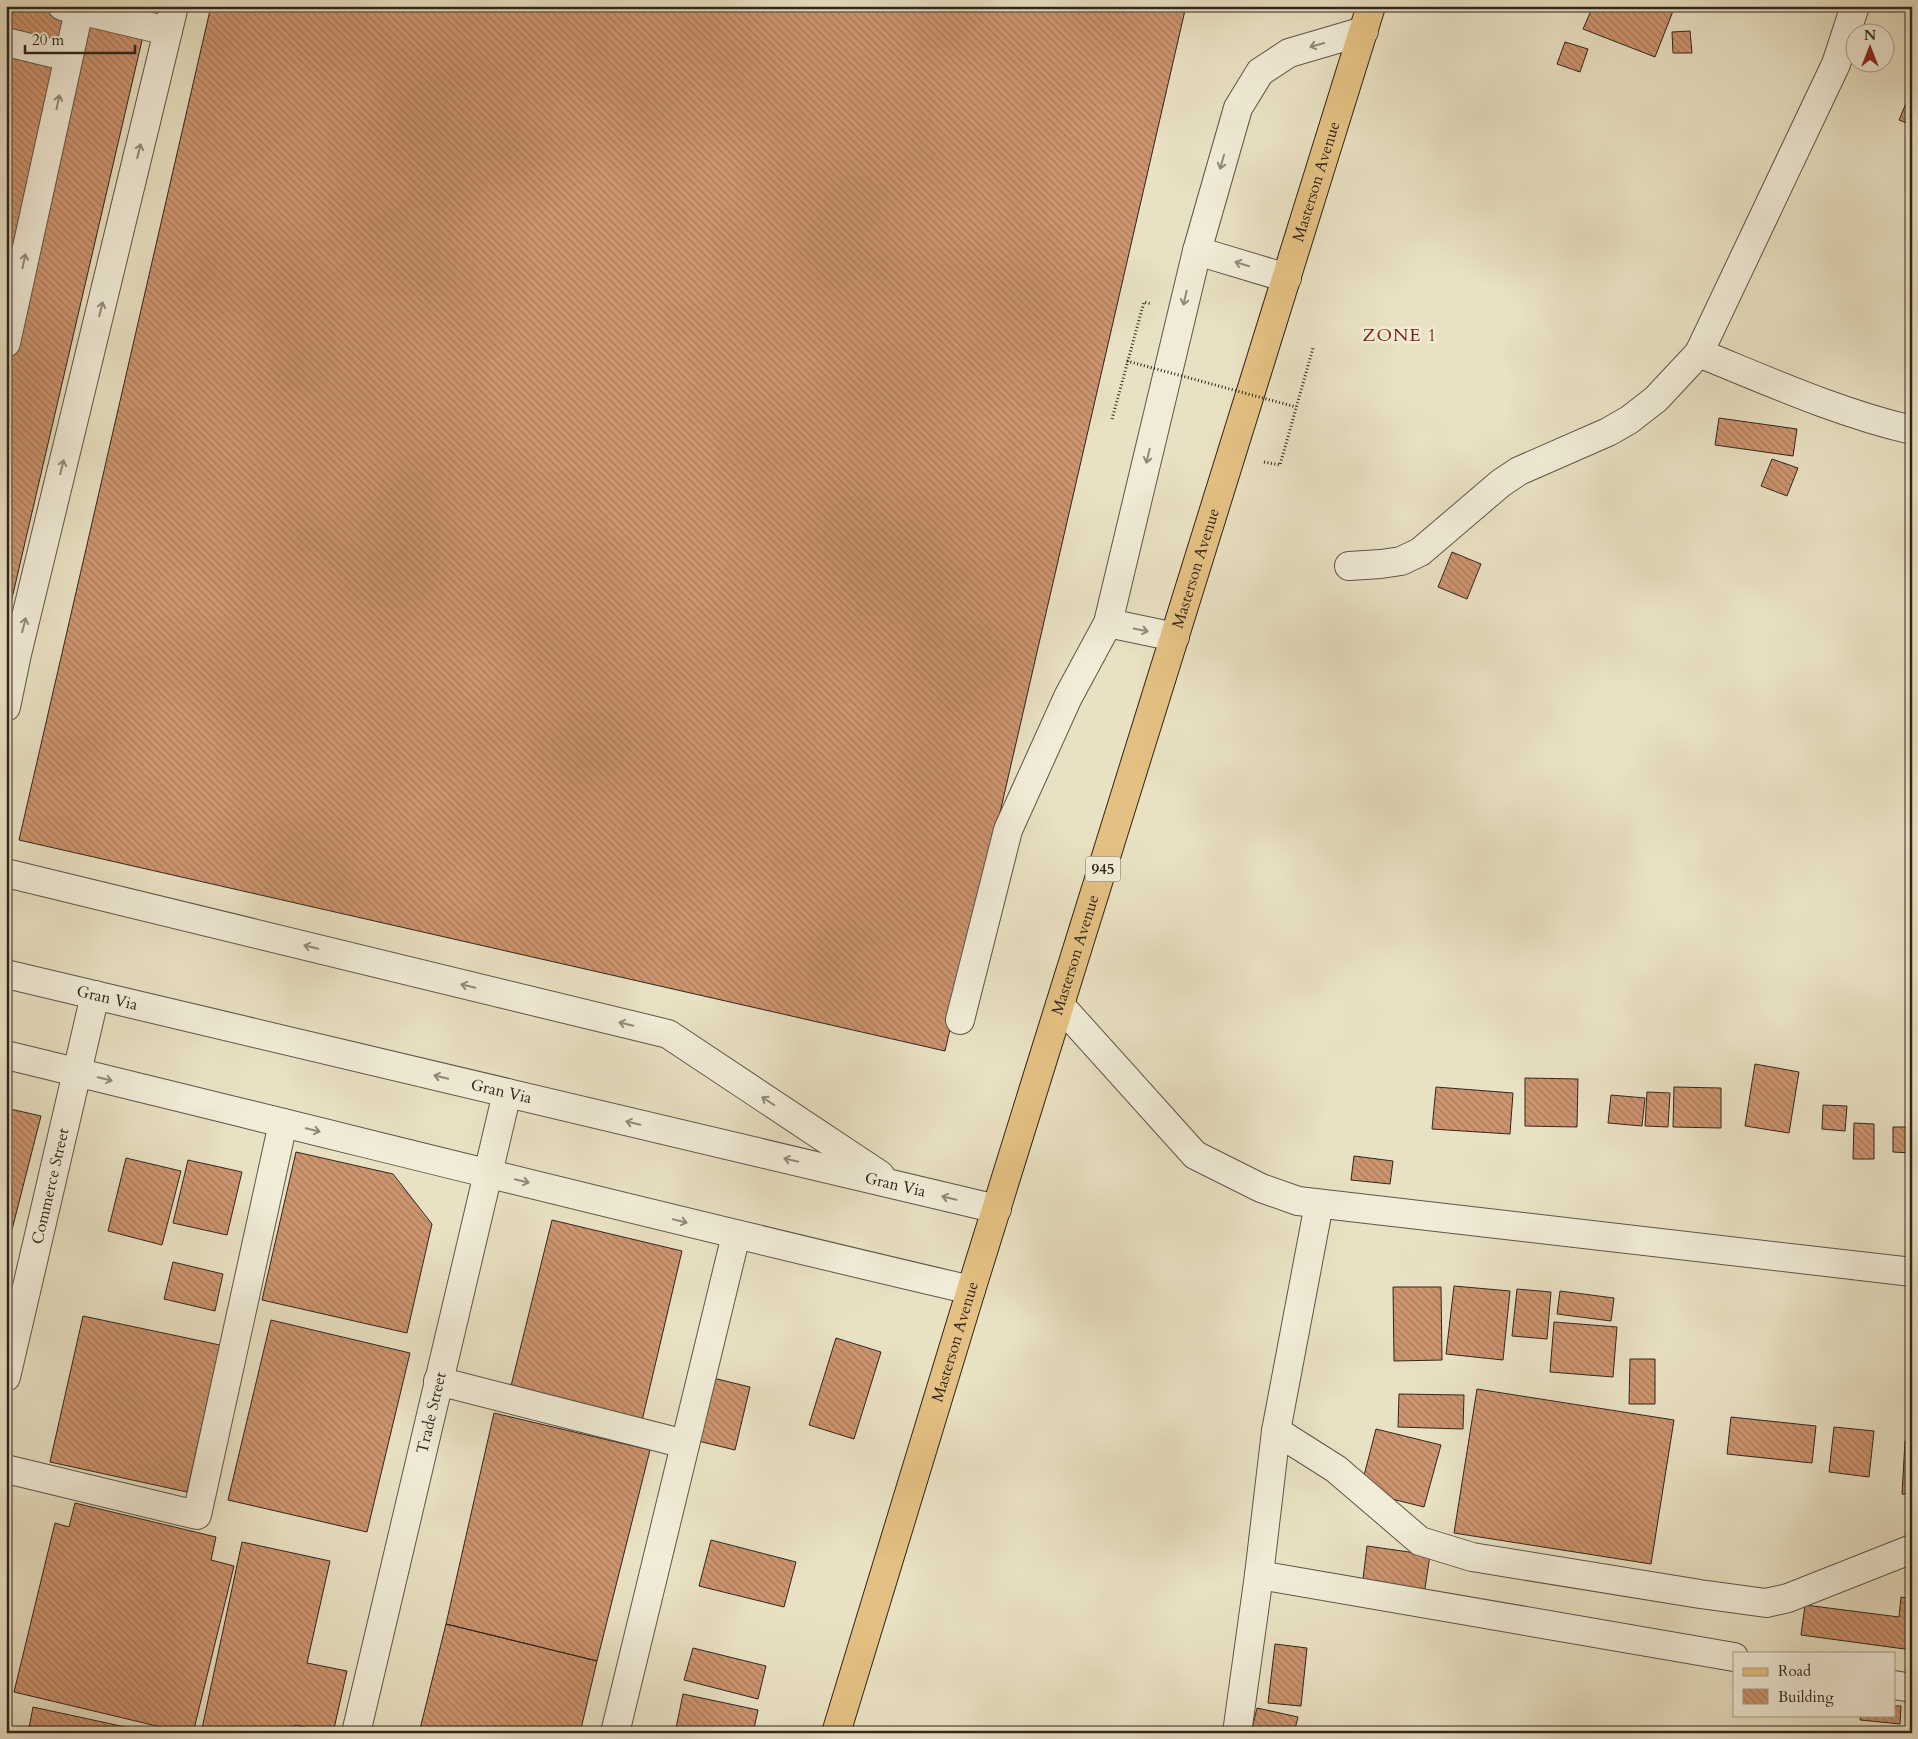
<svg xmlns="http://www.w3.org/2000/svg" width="1918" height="1739" viewBox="0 0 1918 1739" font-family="Cardo,serif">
  <defs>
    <pattern id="building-back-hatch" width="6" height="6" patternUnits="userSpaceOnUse" patternTransform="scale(1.25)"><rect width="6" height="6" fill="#cd9570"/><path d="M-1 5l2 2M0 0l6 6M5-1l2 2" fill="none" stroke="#a7795b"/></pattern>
  </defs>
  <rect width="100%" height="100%" fill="#e9e1c3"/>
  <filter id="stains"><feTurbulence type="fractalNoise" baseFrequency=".004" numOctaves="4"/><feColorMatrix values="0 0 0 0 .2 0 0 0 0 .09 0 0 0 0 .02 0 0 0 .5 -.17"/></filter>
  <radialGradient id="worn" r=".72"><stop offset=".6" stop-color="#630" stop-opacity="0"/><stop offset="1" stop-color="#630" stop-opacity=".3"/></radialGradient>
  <path fill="url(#building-back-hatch)" stroke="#31261d" d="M6 6H150L6 624Z
    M211 6H1186L945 1051 19 840Z
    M1593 6H1675L1655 57 1583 29Z
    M1690 31 1692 53H1673L1672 32Z
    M1565 42 1588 49 1580 72 1557 64Z
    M1912 89V125L1899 120Z
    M1719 418 1797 429 1793 456 1715 445Z
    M1772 459 1798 468 1787 496 1761 486Z
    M1452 552 1481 564 1467 599 1438 587Z
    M1755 1064 1799 1072 1789 1133 1745 1126Z
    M1525 1078 1578 1079 1577 1127 1525 1126Z
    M1436 1087 1513 1093 1510 1134 1432 1129Z
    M1674 1087 1721 1088V1128L1673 1127Z
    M1647 1092 1670 1093 1668 1127 1645 1126Z
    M1611 1095 1645 1098 1642 1126 1608 1123Z
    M1823 1105 1847 1106 1845 1131 1822 1129Z
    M6 1108 41 1116 6 1253Z
    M1854 1123 1874 1124V1159H1853Z
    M1893 1127H1912V1153L1893 1152Z
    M296 1152 393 1174 432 1224 407 1333 262 1300Z
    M1354 1156 1393 1161 1390 1184 1351 1180Z
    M126 1158 181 1171 162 1245 108 1231Z
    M188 1160 242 1172 227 1235 173 1223Z
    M552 1220 682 1251 641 1425 509 1394Z
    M173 1262 223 1274 215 1311 164 1299Z
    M1454 1286 1510 1291 1503 1360 1446 1354Z
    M1393 1287H1441L1442 1360 1394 1361Z
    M1517 1289 1551 1292 1547 1339 1512 1336Z
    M1560 1291 1614 1298 1611 1321 1557 1314Z
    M83 1316 220 1345 187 1492 50 1462Z
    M271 1320 410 1353 367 1532 228 1500Z
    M1554 1322 1617 1327 1613 1377 1550 1372Z
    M836 1338 881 1352 854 1439 809 1425Z
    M1630 1359H1655V1404H1629Z
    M705 1376 750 1387 735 1450 690 1439Z
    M1477 1389 1674 1420 1651 1564 1454 1533Z
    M1399 1394 1464 1395 1463 1429 1398 1427Z
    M494 1413 650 1450 597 1661 446 1624Z
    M1731 1417 1816 1426 1812 1463 1727 1454Z
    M1834 1427 1874 1431 1869 1477 1829 1472Z
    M1376 1429 1441 1445 1424 1507 1360 1491Z
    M1905 1441 1912 1442V1495L1902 1494Z
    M75 1503 216 1537 211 1560 234 1566 193 1733H186L14 1692 55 1523 69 1527Z
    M711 1540 796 1562 784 1607 699 1586Z
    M242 1542 330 1561 307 1663 347 1671 333 1733 295 1725 293 1733H201Z
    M1367 1546 1430 1555 1424 1595 1362 1587Z
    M1901 1597 1912 1599V1650L1801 1635 1805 1605 1899 1617Z
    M446 1624 597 1661 580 1733H419Z
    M1275 1644 1307 1648 1301 1706 1268 1703Z
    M693 1648 766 1666 758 1699 684 1680Z
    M683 1694 758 1710 753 1733H675Z
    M1894 1706H1901L1900 1724 1860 1720 1861 1715H1894Z
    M33 1707 153 1733H28Z
    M1257 1708 1298 1717 1294 1733H1251Z"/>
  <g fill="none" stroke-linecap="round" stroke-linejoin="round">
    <g stroke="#5f5546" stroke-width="30">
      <g id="minor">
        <path d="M62 6 168 31"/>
        <path d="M6 42 68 57"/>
        <path d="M1197 251 1287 278"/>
        <path d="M6 343 80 6"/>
        <path d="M1699 353 1836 64 1855 6"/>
        <path d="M1349 566 1381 564 1401 561 1420 552 1501 483 1519 471 1608 432 1629 420 1656 399 1699 353C1768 381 1839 413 1912 430"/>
        <path d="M1108 623 1175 637"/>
        <path d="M6 707 17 654 174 6"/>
        <path d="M6 873 668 1034 880 1175"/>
        <path id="s1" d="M6 974 997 1209"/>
        <path d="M1060 1005 1195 1155 1261 1188 1298 1201 1912 1272"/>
        <path d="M960 1020 1008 830 1068 697 1108 623 1197 251 1238 108 1260 72 1289 53 1364 31"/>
        <path d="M6 1055C328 1133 649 1215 971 1290"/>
        <path id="s2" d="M6 1377 95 995"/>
        <path d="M438 1381 685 1444"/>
        <path d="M1276 1431 1336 1469 1420 1541 1472 1557 1700 1594 1766 1603 1788 1598 1912 1549"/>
        <path d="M6 1469 197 1515 283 1123"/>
        <path d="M1259 1575 1734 1657"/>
        <path d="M1894 1685 1912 1688"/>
        <path id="s3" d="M356 1733 507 1093"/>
        <path d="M615 1733 736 1235"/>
        <path d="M1237 1733 1259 1575 1276 1431 1319 1204"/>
      </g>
    </g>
    <g stroke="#31261d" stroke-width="30">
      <g id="major">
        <path id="s4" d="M836 1733 971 1290 1371 6"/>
      </g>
    </g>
    <path stroke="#31261d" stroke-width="3" stroke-dasharray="1 2.5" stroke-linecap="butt" d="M1112 419 1144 302 1152 304
      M1264 462 1280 465 1313 348"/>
    <use href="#minor" stroke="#f1ecd8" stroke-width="28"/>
    <use href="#major" stroke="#e4c082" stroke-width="28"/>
    <path stroke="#31261d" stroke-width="3" stroke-dasharray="1 2.5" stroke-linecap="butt" d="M1127 361 1296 407"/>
  </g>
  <defs><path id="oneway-shaft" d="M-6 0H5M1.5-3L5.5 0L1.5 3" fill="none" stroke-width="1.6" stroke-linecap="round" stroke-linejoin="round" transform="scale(1.25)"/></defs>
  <g stroke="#91897a">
    <use href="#oneway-shaft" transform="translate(1317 45) rotate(164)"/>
    <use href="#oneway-shaft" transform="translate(58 102) rotate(-78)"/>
    <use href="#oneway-shaft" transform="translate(139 151) rotate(-76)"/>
    <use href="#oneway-shaft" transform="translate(1222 162) rotate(106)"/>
    <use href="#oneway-shaft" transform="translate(24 261) rotate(-78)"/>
    <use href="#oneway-shaft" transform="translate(1242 264) rotate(-163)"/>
    <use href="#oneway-shaft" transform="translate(1185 298) rotate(103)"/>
    <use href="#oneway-shaft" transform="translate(101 309) rotate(-76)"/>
    <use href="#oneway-shaft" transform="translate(1148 456) rotate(103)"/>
    <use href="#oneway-shaft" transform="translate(62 467) rotate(-76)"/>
    <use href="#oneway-shaft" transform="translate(24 625) rotate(-76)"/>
    <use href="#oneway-shaft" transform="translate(1141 630) rotate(12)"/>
    <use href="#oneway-shaft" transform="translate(311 947) rotate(-166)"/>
    <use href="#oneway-shaft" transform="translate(468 986) rotate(-166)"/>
    <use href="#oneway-shaft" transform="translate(626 1024) rotate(-166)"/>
    <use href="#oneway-shaft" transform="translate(441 1077) rotate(-167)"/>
    <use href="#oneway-shaft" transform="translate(105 1079) rotate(14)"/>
    <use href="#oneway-shaft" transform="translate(768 1101) rotate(-146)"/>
    <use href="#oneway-shaft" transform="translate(633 1123) rotate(-167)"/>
    <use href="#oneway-shaft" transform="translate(313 1130) rotate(14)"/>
    <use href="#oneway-shaft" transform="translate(791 1160) rotate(-167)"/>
    <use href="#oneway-shaft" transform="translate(522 1181) rotate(14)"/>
    <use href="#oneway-shaft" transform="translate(949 1198) rotate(-167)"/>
    <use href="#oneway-shaft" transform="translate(680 1221) rotate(14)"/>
  </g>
  <g text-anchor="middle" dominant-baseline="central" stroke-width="5" stroke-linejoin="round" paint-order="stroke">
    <rect fill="#f1ecd8" stroke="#6b6155" stroke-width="1" x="1085.5" y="856.5" width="35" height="25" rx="4"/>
    <g font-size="15" font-weight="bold" fill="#31261d">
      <text x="1103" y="869">945</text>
    </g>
    <g font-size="16" fill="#31261d" stroke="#f1ecd8">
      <text stroke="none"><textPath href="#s4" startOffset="1624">Masterson Avenue</textPath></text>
      <text stroke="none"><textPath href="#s4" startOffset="1219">Masterson Avenue</textPath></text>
      <text stroke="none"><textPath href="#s4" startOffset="814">Masterson Avenue</textPath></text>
      <text stroke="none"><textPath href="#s1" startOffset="104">Gran Via</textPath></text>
      <text stroke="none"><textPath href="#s1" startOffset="509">Gran Via</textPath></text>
      <text stroke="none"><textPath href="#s1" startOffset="914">Gran Via</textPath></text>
      <text stroke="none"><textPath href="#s2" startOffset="196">Commerce Street</textPath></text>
      <text stroke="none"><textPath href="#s4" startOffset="409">Masterson Avenue</textPath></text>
      <text stroke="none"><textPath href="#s3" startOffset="329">Trade Street</textPath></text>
    </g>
    <g font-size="18" letter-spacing="1" fill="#7a1f14" stroke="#f1ecd8">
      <text x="1400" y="335">ZONE 1</text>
    </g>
  </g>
  <rect width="1918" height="1739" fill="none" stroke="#e9e1c3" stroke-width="25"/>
  <rect x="8" y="8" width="1903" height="1724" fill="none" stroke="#31261d" stroke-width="2.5"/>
  <rect x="12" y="12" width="1893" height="1714" fill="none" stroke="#31261d"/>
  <rect x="1733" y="1652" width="162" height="65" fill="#f1ecd8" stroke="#a49d8d"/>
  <rect x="1743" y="1668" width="25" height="8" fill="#e4c082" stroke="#a49d8d"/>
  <text x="1778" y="1676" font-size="15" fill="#31261d">Road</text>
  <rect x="1743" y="1689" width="25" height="15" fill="url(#building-back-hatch)" stroke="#a49d8d"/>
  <text x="1778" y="1702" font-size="15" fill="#31261d">Building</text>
  <g transform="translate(1870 48)"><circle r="24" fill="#f1ecd8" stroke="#a49d8d"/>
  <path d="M0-4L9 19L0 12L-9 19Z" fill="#8f2418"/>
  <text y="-8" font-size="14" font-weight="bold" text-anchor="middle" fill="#31261d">N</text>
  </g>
  <path d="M25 45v8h110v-8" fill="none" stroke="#31261d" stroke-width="2.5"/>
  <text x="32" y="45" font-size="15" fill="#31261d" stroke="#f1ecd8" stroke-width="4" paint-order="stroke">20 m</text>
  <rect width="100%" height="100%" filter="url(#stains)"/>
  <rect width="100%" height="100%" fill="url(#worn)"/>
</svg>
